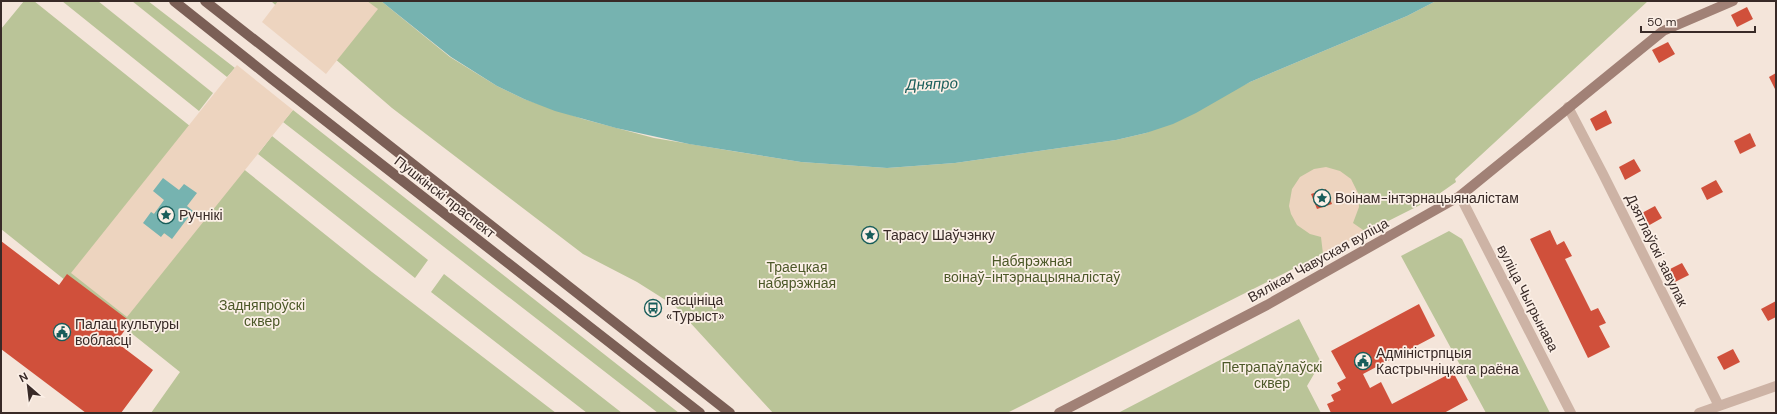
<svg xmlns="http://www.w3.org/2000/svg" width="1777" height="414" viewBox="0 0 1777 414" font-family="'DM Sans',sans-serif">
  <rect width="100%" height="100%" fill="#f4e5da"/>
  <path fill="#bac498" d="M24 1H34L372 272 556 413H151L180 372 1 229V29Z
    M62 1H98L213 93 199 111Z
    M132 1H148L235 68 227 77Z
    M271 1H381L450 57 497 86 524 99 583 119 654 138 732 151 801 162 887 168 955 163 1116 140 1146 133 1250 82 1407 16 1436 1H1648L1455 179 1456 182 1426 203H1424L1007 413H773L675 306 637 282 583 254 392 108 319 45Z
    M293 110 679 413H658L283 122Z
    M272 136 428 260 415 278 258 154Z
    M1449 231 1462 239 1550 413H1486L1401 256Z
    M444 274 622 413H587L431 292Z
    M1299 319 1321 362 1307 386 1321 413H1118Z"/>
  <path fill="#edd4bf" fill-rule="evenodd" d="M278 1H367L378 9 326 74 262 22Z
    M237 65 293 110 127 317 71 273ZM179 190 186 207 192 212 161 236 151 212 154 214 165 200Z
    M1326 167 1340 171 1351 179 1358 193 1359 207 1353 223 1366 232 1323 254 1321 237 1310 234 1297 225 1291 214 1289 206 1292 189 1300 177 1314 169Z"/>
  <path fill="#76b3b0" d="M381 1H1436L1407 16 1250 82 1196 113 1173 124 1146 133 1116 140 955 163 887 168 801 162 689 144 616 128 555 111 524 99 497 86 451 57Z
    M163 178 179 190 184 184 197 193 187 206 193 211 172 239 164 233 161 237 143 223 151 212 154 214 164 200 153 191Z"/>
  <path fill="#d0503b" d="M1747 7 1753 19 1737 27 1731 15Z
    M1668 42 1675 54 1659 63 1652 50Z
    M1776 73V89H1775L1769 77Z
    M1606 110 1612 123 1596 131 1590 119Z
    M1750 133 1756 146 1740 154 1734 141Z
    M1634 159 1641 171 1625 180 1619 167Z
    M1716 180 1723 192 1707 200 1701 188Z
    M1326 189 1332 204 1317 209 1311 194Z
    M1655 206 1662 218 1646 227 1640 214Z
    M1550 230 1557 245 1564 241 1572 256 1565 259 1591 311 1598 308 1606 323 1599 326 1610 347 1588 358 1530 239Z
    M1 241 59 285 67 274 131 322 116 342 153 370 121 413H86L1 349Z
    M1682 263 1689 275 1673 283 1666 271Z
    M1776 301V317L1768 321 1761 309Z
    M1419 304 1435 336 1363 374 1370 388 1381 382 1392 404 1453 372 1468 400 1444 413H1331L1327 404 1334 401 1331 395 1341 390 1337 383 1346 378 1331 351Z
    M1733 349 1740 362 1724 370 1717 357Z"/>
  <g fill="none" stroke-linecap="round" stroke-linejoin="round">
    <path stroke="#cdb3a5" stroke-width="10" d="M1568 107 1603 174 1719 406
      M1460 196 1571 413
      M1699 413 1776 386"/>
    <path stroke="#a18176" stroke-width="10" d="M1059 413 1267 305 1460 196 1663 31 1733 1"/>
    <path stroke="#7b5f56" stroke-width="10" d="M174 1 272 79 700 413
      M205 1 730 413"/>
  </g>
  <defs>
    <g id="sight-ring" transform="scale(0.9)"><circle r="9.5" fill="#fbefe6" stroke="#185d5a" stroke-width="1.5"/><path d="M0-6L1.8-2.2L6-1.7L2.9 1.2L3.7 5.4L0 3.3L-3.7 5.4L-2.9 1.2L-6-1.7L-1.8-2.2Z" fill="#185d5a"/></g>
    <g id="bus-ring" transform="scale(0.9)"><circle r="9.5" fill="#fbefe6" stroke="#185d5a" stroke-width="1.5"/><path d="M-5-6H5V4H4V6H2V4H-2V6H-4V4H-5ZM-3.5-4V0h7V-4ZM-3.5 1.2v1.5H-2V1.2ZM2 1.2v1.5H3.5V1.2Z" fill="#185d5a"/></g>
    <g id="civic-ring" transform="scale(0.9)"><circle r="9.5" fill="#fbefe6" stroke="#185d5a" stroke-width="1.5"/><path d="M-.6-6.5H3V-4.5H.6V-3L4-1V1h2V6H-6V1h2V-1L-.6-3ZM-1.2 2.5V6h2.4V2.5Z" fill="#185d5a"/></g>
  </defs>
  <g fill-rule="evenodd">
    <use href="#sight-ring" x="1322" y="198"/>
    <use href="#sight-ring" x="166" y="215"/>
    <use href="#sight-ring" x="870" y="235"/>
    <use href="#bus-ring" x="653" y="308"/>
    <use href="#civic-ring" x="62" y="332"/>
    <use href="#civic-ring" x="1363" y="361"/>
  </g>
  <g text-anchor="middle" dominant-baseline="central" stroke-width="3.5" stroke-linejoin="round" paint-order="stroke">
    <g font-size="14" fill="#382a27" stroke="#fbefe6">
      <text transform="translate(445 197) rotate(38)">Пушкінскі праспект</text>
      <text transform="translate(1657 250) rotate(64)">Дзятлаўскі завулак</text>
      <text transform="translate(1318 260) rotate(-29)">Вялікая Чавуская вуліца</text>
      <text transform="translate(1528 298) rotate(63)">вуліца Чыгрынава</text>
    </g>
    <g font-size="14" fill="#382a27" stroke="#fbefe6" text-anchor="start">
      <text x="1335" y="198">Воінам-інтэрнацыяналістам</text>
      <text x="179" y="215">Ручнікі</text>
      <text x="883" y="235">Тарасу Шаўчэнку</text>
      <text x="666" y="300">гасцініца<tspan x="666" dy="16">«Турыст»</tspan></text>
      <text x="75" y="324">Палац культуры<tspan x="75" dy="16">вобласці</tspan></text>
      <text x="1376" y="353">Адміністрпцыя<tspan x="1376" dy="16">Кастрычніцкага раёна</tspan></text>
    </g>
    <g font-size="14" fill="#4c5828" stroke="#fbefe6">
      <text x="1032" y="261">Набярэжная<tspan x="1032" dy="16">воінаў-інтэрнацыяналістаў</tspan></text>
      <text x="797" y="267">Траецкая<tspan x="797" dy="16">набярэжная</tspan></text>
      <text x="262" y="305">Задняпроўскі<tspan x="262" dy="16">сквер</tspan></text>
      <text x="1272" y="367">Петрапаўлаўскі<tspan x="1272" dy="16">сквер</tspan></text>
    </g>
    <g font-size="15" font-style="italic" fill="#185d5a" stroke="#fbefe6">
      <text transform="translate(932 84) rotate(-2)">Дняпро</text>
    </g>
  </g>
  <rect width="1777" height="414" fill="none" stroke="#382a27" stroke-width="4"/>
  <g transform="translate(28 386) rotate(332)" stroke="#fbefe6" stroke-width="3" paint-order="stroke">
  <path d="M0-3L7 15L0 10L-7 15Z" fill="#382a27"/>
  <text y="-6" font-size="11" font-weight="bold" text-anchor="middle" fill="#382a27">N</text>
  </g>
  <path d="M1641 26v6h114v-6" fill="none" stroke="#382a27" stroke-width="2"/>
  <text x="1647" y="26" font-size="12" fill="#382a27" stroke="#fbefe6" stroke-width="3" paint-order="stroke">50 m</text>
</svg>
